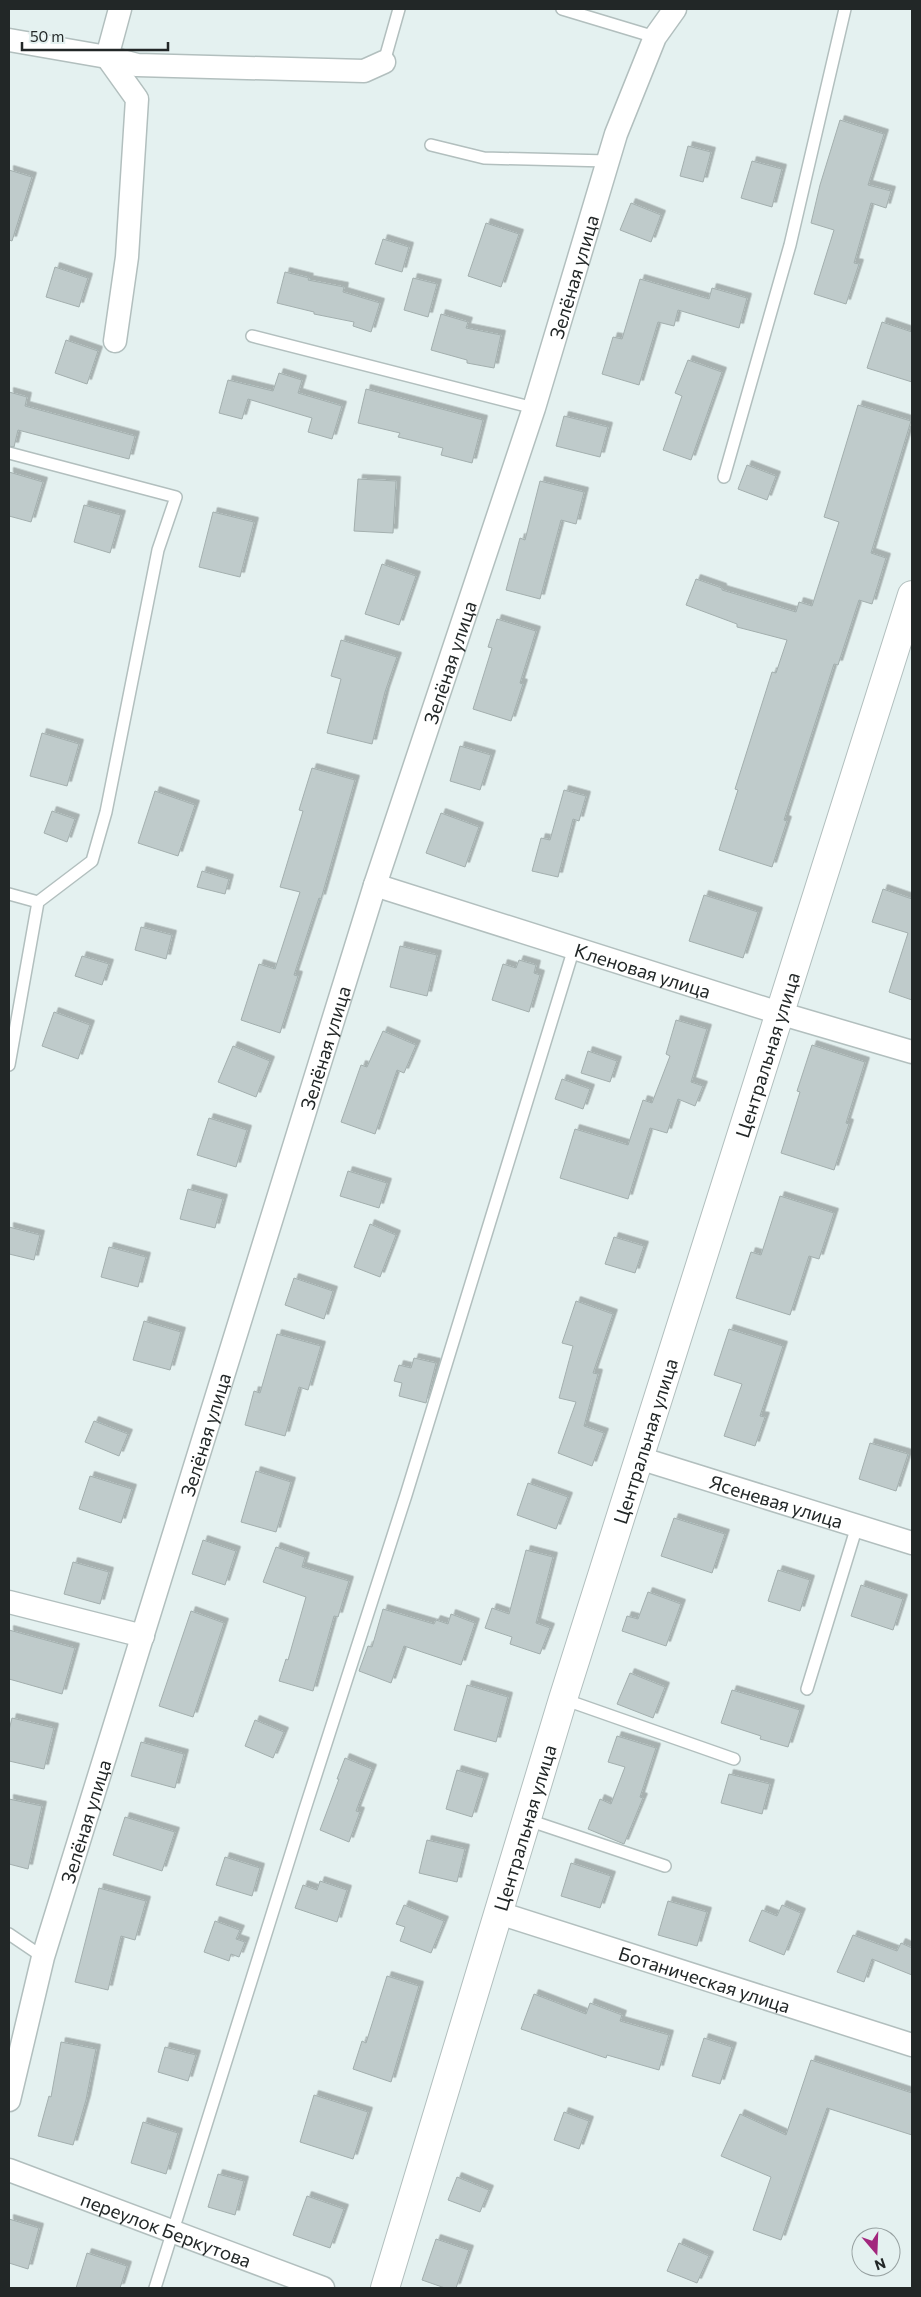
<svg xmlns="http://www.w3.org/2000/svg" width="921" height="2297" viewBox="0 0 921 2297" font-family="Commissioner,sans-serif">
  <defs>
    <filter id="shadow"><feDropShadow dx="4.5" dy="-4.5" stdDeviation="0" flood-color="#0004"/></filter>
  </defs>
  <rect width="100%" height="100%" fill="#e4f1f0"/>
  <path fill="#bfcbcb" stroke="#a3afae" filter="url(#shadow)" d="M840 120 884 134 868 185 891 191 886 208 871 203 854 263 859 264 846 304 814 294 834 230 811 223 820 185Z
    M688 146 711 152 703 182 680 176Z
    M752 161 782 169 772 207 741 198Z
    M9 170 32 177 12 241 9 240Z
    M631 203 661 215 651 242 620 230Z
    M486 223 519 234 501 287 468 276Z
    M383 239 409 247 402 272 375 264Z
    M55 267 88 278 79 307 46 297Z
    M285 272 309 278 308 280 344 287 343 292 380 303 371 332 353 326 354 322 314 314V312L277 303Z
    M413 278 437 284 428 317 404 310Z
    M640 279 709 299 712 288 747 298 739 328 678 310 674 326 658 322 639 385 602 374 613 337 622 339Z
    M441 314 468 322 466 328 501 335 494 368 467 363V360L431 350Z
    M882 322 912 332V382L867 368Z
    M66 340 98 351 87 384 55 373Z
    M688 360 722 372 691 460 663 450 682 396 675 393Z
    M279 373 302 380 298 393 342 406 332 439 308 432 312 418 248 399 242 419 219 413 228 380 273 391Z
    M366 389 483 420 472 463 441 455 443 448 398 437 400 433 358 423Z
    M9 392 27 397 25 406 135 436 129 459 18 430 14 447 9 446Z
    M858 405 911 421 871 553 886 558 872 604 859 600 838 665 834 664 784 820 787 821 772 867 719 850 738 790 735 789 772 672 776 673 787 640 737 627V624L686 605 696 579 722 588V590L796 612 799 602 812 606 839 522 824 517Z
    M564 416 608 427 600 457 556 446Z
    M747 465 776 476 767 500 738 489Z
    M9 472 43 482 31 522 9 516Z
    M358 479 396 481 393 533 354 531Z
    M540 481 584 492 576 524 561 520 540 599 506 590 520 538 525 540Z
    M84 505 121 515 110 553 74 542Z
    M213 512 254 522 240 577 199 567Z
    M382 564 416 576 399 625 365 614Z
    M497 619 536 631 520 683 523 684 511 721 473 709 492 648 488 647Z
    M341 640 397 657 385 692 372 744 327 733 341 679 331 676Z
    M42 733 79 744 67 786 30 776Z
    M460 746 491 755 480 790 450 781Z
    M312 768 355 780 321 899 319 898 294 975 298 976 280 1033 241 1020 259 964 275 969 300 892 280 887 303 811 299 810Z
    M564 790 586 796 579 821 573 819 558 877 532 871 541 838 550 840Z
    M155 791 195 805 178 856 138 843Z
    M52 811 75 819 67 842 44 833Z
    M441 813 479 827 465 867 426 853Z
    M202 871 229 879 225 894 197 887Z
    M883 889 912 899V1000L889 992 908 933 872 922Z
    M704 895 758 912 743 958 689 941Z
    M141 927 172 935 166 959 135 950Z
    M400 946 437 955 427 996 390 987Z
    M82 956 109 964 102 985 75 976Z
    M519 960 536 965 534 973 540 975 529 1012 492 1000 503 964 516 968Z
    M54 1012 90 1025 78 1059 42 1046Z
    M676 1020 707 1029 691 1082 703 1086 695 1106 678 1099 667 1133 650 1128 628 1199 560 1178 575 1129 628 1145 643 1100 652 1103 670 1056 666 1054Z
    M383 1031 416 1045 404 1073 397 1070 375 1134 341 1122 361 1065 367 1067Z
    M812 1045 865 1062 846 1123 849 1124 834 1170 781 1153 800 1092 797 1091Z
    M233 1046 270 1061 256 1097 218 1082Z
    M588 1051 617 1061 610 1082 581 1073Z
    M562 1079 590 1089 583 1109 555 1099Z
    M209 1118 247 1130 236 1167 197 1155Z
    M348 1171 387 1183 379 1208 340 1196Z
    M188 1189 223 1199 215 1228 180 1219Z
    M780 1196 834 1213 819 1259 809 1256 790 1315 736 1298 751 1252 761 1255Z
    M370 1224 396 1235 380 1277 354 1267Z
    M9 1227 40 1235 34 1260 9 1254Z
    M614 1237 644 1246 635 1273 605 1264Z
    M109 1247 146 1257 138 1287 101 1277Z
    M294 1278 333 1291 324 1319 285 1305Z
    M576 1301 613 1314 593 1373 598 1374 584 1426 604 1433 592 1466 558 1453 576 1402 559 1398 573 1346 562 1343Z
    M144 1321 181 1332 170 1370 133 1360Z
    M729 1329 783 1346 760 1416 765 1417 755 1446 724 1436 742 1384 714 1375Z
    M277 1334 321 1346 308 1390 299 1387 285 1436 245 1425 254 1391 260 1393Z
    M414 1358 436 1363 426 1403 399 1396 402 1383 394 1381 399 1365 411 1368Z
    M94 1421 128 1434 119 1456 85 1442Z
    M870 1443 908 1454 896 1491 859 1479Z
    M256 1471 291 1482 276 1532 241 1522Z
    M90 1476 132 1489 121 1523 79 1509Z
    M528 1483 568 1497 556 1529 517 1515Z
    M674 1518 725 1534 712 1573 661 1556Z
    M203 1540 236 1551 225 1585 192 1574Z
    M276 1547 305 1557 302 1567 349 1581 338 1617 334 1616 313 1691 279 1681 286 1659 288 1660 306 1597 263 1582Z
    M526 1550 553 1557 536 1623 550 1628 540 1654 510 1644 512 1637 485 1628 492 1608 509 1614Z
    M73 1562 109 1572 100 1604 64 1594Z
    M778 1570 810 1580 800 1611 768 1601Z
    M861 1585 903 1599 893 1630 851 1616Z
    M648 1592 681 1604 666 1646 622 1631 627 1616 638 1619Z
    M383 1609 434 1624 436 1620 448 1624 451 1614 475 1623 461 1665 404 1646 391 1683 359 1671 368 1646 372 1647Z
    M191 1611 224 1623 193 1717 159 1706Z
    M9 1630 75 1648 62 1694 9 1679Z
    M630 1673 665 1687 653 1718 617 1704Z
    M467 1685 508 1697 496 1742 454 1730Z
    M732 1690 800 1710 788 1747 760 1739 761 1736 721 1723Z
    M12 1718 54 1728 44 1769 9 1761V1730Z
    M255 1720 284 1732 273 1758 245 1746Z
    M617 1736 656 1748 640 1797 643 1798 624 1844 588 1829 600 1799 611 1804 625 1767 608 1762Z
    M141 1742 184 1754 175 1788 131 1776Z
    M345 1758 372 1769 356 1811 360 1812 349 1842 320 1830 339 1779H337Z
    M457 1770 484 1778 472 1817 446 1809Z
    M729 1774 770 1784 762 1814 721 1803Z
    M9 1799 42 1806 28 1869 9 1864Z
    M125 1817 175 1832 162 1871 113 1855Z
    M427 1840 465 1849 457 1882 419 1873Z
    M225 1857 260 1868 252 1896 216 1885Z
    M571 1863 611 1876 600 1908 561 1896Z
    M320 1881 347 1890 337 1922 295 1908 303 1885 317 1890Z
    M99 1888 146 1901 135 1940 121 1936 108 1990 75 1982Z
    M668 1901 707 1912 697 1946 658 1935Z
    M404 1905 444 1921 431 1953 400 1941 405 1927 396 1924Z
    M782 1905 801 1913 784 1955 749 1941 762 1910 777 1916Z
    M215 1921 240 1930 236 1939 245 1942 239 1957 231 1954 229 1961 204 1952Z
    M853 1935 897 1951 901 1943 912 1948V1975L872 1959 864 1982 837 1972Z
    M387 1976 419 1986 391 2082 353 2069 362 2041 366 2043Z
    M534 1994 586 2014 590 2003 622 2015 620 2021 669 2035 659 2070 607 2055 606 2058 521 2029Z
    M704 2038 732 2047 720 2084 692 2076Z
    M61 2042 96 2049 86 2100 73 2145 38 2136 49 2096 51 2097Z
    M165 2047 196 2055 188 2081 158 2072Z
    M811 2060 912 2093V2135L827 2108 781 2240 753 2230 771 2177 721 2156 740 2114 786 2135Z
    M314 2095 368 2112 353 2159 300 2142Z
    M564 2112 589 2121 579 2149 554 2140Z
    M143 2122 178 2133 166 2174 131 2163Z
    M218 2174 244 2181 235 2215 208 2207Z
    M457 2177 489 2190 480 2212 448 2200Z
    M307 2196 344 2209 330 2248 293 2235Z
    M9 2219 39 2228 28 2269 9 2263Z
    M436 2239 469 2250 456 2288H445L422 2280Z
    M679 2243 709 2256 697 2283 667 2271Z
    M87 2253 127 2266 120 2288H76Z"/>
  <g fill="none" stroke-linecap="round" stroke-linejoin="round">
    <g stroke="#b2bfbe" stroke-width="14">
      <path id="service" d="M562 9 655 37
        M384 62 399 9
        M431 145 484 158 608 161
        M252 336 534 408
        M9 453 176 497 158 550 106 812 92 861 38 902 9 1065
        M724 477 790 245 845 9
        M9 894 38 902
        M807 1689 857 1526
        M563 1699 734 1759
        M528 1820 665 1866
        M9 1934 43 1957
        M155 2288 304 1812 406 1495 574 948"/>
    </g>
    <g stroke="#b2bfbe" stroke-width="25">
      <g id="minor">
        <path d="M9 40 107 57 137 65 364 71 384 62"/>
        <path d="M107 57 137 99 127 257 115 341"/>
        <path d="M107 57 120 9"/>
        <path id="s1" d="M375 885 779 1013 912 1052"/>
        <path id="s2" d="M639 1458 912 1543"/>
        <path d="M9 1602 143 1636"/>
        <path id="s3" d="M499 1913 912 2045"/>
        <path id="s4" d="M9 2100 43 1957 375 885 534 408 616 134 655 37 675 9"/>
        <path id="s5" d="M9 2170 323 2288"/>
      </g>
    </g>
    <g stroke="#b2bfbe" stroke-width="30">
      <g id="tertiary">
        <path id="s6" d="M385 2288 563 1699 912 595"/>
      </g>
    </g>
    <use href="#service" stroke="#fff" stroke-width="11"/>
    <use href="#minor" stroke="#fff" stroke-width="22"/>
    <use href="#tertiary" stroke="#fff" stroke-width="28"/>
  </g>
  <g text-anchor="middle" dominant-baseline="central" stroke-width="5" stroke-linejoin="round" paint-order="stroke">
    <g font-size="19" fill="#222727" stroke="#e4f1f0">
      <text stroke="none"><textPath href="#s4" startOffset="1909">Зелёная улица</textPath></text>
      <text stroke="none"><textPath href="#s4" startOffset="1504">Зелёная улица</textPath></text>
      <text stroke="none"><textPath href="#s1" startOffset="281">Кленовая улица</textPath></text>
      <text stroke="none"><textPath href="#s4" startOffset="1099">Зелёная улица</textPath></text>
      <text stroke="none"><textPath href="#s6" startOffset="1291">Центральная улица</textPath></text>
      <text stroke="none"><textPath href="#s4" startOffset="694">Зелёная улица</textPath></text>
      <text stroke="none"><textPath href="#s6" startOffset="886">Центральная улица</textPath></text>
      <text stroke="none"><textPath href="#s2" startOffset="144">Ясеневая улица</textPath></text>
      <text stroke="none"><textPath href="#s4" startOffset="289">Зелёная улица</textPath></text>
      <text stroke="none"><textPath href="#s6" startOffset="481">Центральная улица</textPath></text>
      <text stroke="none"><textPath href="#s3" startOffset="216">Ботаническая улица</textPath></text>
      <text stroke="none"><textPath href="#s5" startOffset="168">переулок Беркутова</textPath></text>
    </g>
  </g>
  <rect width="921" height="2297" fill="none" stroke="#222727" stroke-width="20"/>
  <g transform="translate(876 2252) rotate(161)"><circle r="24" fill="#e4f1f0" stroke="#96a0a0"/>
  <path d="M0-4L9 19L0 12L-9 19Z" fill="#a2277d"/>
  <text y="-8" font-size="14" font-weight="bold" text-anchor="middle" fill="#222727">N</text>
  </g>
  <path d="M22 42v8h146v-8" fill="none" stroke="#222727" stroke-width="2.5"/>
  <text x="30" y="42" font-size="15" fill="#222727" stroke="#e4f1f0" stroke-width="4" paint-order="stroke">50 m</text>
</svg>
